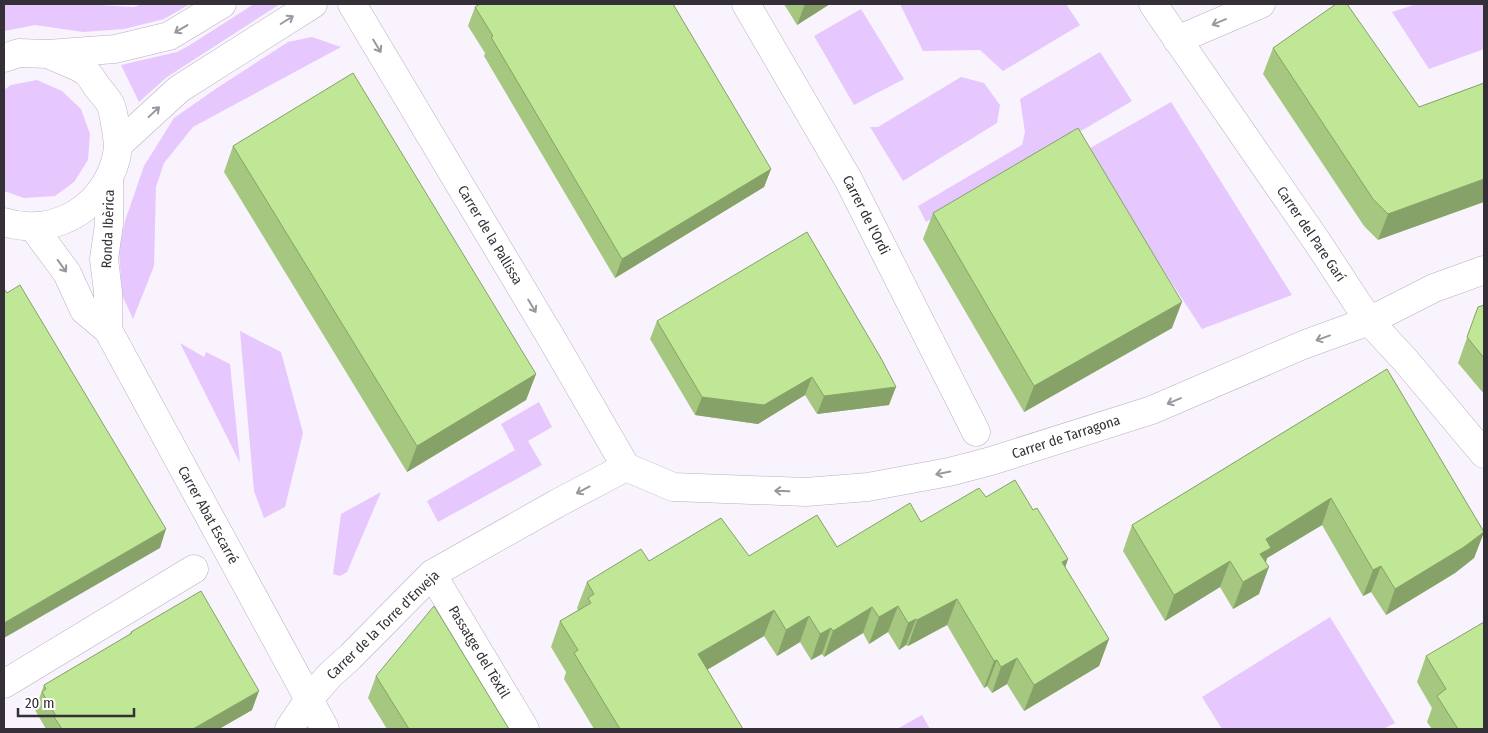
<svg xmlns="http://www.w3.org/2000/svg" width="1488" height="733" viewBox="0 0 1488 733" font-family="'Fira Sans Condensed',sans-serif">
  <rect width="100%" height="100%" fill="#f8f3fc"/>
  <path fill="#e6c8fe" d="M4 4H83L134 7 142 4H190L164 19 124 29 83 32 35 25 4 31Z
    M254 4H280L167 77 139 102 121 65 177 52 190 45Z
    M900 4H1066L1080 25 1003 71 980 50 923 51Z
    M1417 4H1484V49L1429 69 1392 12Z
    M861 9 904 79 854 105 814 36Z
    M312 37 341 47 193 127 164 163 156 187 154 266 133 319 122 295 119 250 125 221 144 166 174 118 217 88 288 42Z
    M1100 52 1132 101 926 222 918 206 1022 145 1025 132 1020 99Z
    M961 77 984 83 1000 105 997 123 903 181 870 127H878Z
    M37 80 62 91 81 109 90 134 88 160 74 182 55 196 24 198 4 191V90L11 85Z
    M1171 102 1292 295 1202 329 1085 151Z
    M240 331 281 352 303 433 285 507 264 518 254 491Z
    M180 343 204 357 206 352 230 364 240 463Z
    M539 402 552 427 528 441 542 465 438 522 427 501 515 450 501 424Z
    M381 492 347 572 340 576 333 574 341 514Z
    M1330 617 1395 723 1383 729H1222L1202 697Z
    M922 715 930 729H897Z"/>
  <g fill="none" stroke-linecap="round" stroke-linejoin="round">
    <g stroke="#baafc4" stroke-width="29">
      <path id="pedestrian" d="M746 4 848 179 976 432
        M4 684 194 569"/>
    </g>
    <g stroke="#baafc4" stroke-width="29">
      <path id="minor" d="M352 4 556 346 626 467
        M1153 4 1318 243 1369 321 1406 361 1484 454
        M1177 40 1261 4
        M33 227 67 273 84 310 108 330 325 729
        M108 330V292L104 259 109 224V179
        M626 467 673 487 806 492 868 487 949 472 991 461 1152 410 1303 345 1369 321 1434 288 1484 270
        M432 574 525 729
        M289 729 309 699 330 675 350 657 432 574 556 504 626 467"/>
    </g>
    <g stroke="#baafc4" stroke-width="29">
      <path id="tertiary" d="M4 58 19 53 48 54 115 49 169 36 222 4
        M118 145 179 89 313 4
        M4 222C58 239 111 203 118 148 118 140 114 114 111 106 109 100 102 93 98 88 94 83 91 76 86 72 79 66 58 59 48 54"/>
    </g>
    <use href="#pedestrian" stroke="#fff" stroke-width="28"/>
    <use href="#minor" stroke="#fff" stroke-width="28"/>
    <use href="#tertiary" stroke="#fff" stroke-width="28"/>
  </g>
  <path fill="#a5c780" d="M784 4H830L797 25Z
    M475 7 771 169 764 187 615 278 484 56 485 53 468 26Z
    M1273 48 1419 107 1484 83 1378 240 1364 226 1263 74Z
    M233 146 536 374 526 400 407 472 224 172Z
    M933 213 1172 328 1024 412 923 239Z
    M1484 305V394L1458 363 1478 307Z
    M657 321 889 405 817 414 805 395 758 424 695 415 650 339Z
    M1387 369 1484 532 1474 558 1455 573 1386 615 1371 592 1363 596 1322 525 1267 558 1259 594 1233 609 1220 587 1165 621 1123 551 1132 525Z
    M986 497 1033 510 1068 559 1065 568 1109 639 1099 666 1024 711 1007 684 992 693 987 686 984 688 947 625 908 646 906 645 899 650 888 632 869 644 863 633 824 657 822 654 811 660 800 642 777 656 764 636 707 670 743 729H594L564 679 566 672 551 647 560 621 578 610 577 608 587 582 649 561 749 556 837 547 921 522Z
    M131 632 252 710 219 729H46L35 710 44 685 129 635Z
    M1426 656 1484 729H1432L1427 722 1432 708 1417 682Z
    M376 676 509 729H387L368 698Z"/>
  <path fill="#86a268" d="M805 4H830L797 25Z
    M771 169 764 187 615 278 622 259Z
    M1484 179V202L1378 240 1388 214Z
    M1182 302 1172 328 1024 412 1034 386Z
    M536 374 526 400 407 472 417 446Z
    M812 377 805 395 758 424 695 415 702 397Z
    M896 387 889 405 817 414 824 396Z
    M1331 498 1322 525 1267 558 1263 571 1269 567 1259 594 1233 609 1243 582 1266 539Z
    M166 529 160 548 4 638V623Z
    M1484 532 1474 558 1455 573 1386 615 1395 589Z
    M1068 559 1059 585 1062 562Z
    M1230 561 1220 587 1165 621 1174 595Z
    M1381 566 1371 592 1363 596 1373 570Z
    M957 599 947 625 908 646 917 620Z
    M898 606 888 632 869 644 879 617Z
    M872 607 863 633 824 657 833 631Z
    M774 610 764 636 688 681 698 654Z
    M809 616 800 642 777 656 786 630Z
    M916 619 906 645 899 650 908 623Z
    M831 628 822 654 811 660 820 634Z
    M1109 639 1099 666 1024 711 1034 685Z
    M1017 658 1007 684 992 693 1001 667Z
    M997 660 987 686 984 688 994 661Z
    M259 691 252 710 219 729H193Z"/>
  <path fill="#c0e795" stroke="#86a268" d="M480 4H673L771 169 622 259 491 37 493 36 475 7Z
    M1336 4H1347L1419 107 1484 83V179L1388 214 1373 199 1273 48Z
    M353 73 536 374 417 446 233 146Z
    M1078 128 1182 302 1034 386 933 213Z
    M807 232 882 360 896 387 824 396 812 377 764 405 702 397 657 321Z
    M20 285 166 529 4 623V289L7 293Z
    M1484 305V358L1467 337 1478 307Z
    M1387 369 1484 532 1464 547 1395 589 1381 566 1373 570 1331 498 1266 539 1271 548 1260 554 1269 567 1243 582 1230 561 1174 595 1132 525Z
    M1015 480 1033 510 1037 508 1068 559 1062 562 1109 639 1034 685 1017 658 1001 667 997 660 994 661 957 599 917 620 916 619 908 623 898 606 879 617 872 607 833 631 831 628 820 634 809 616 786 630 774 610 698 654 743 729H620L574 653 578 650 560 621 591 603 588 598 594 594 587 582 641 549 649 561 721 518 749 556 817 515 837 547 910 503 921 522 979 488 986 497Z
    M201 591 259 691 193 729H62L54 717 56 716 42 692 46 689 44 685 132 633 131 632Z
    M434 606 509 729H409L376 676Z
    M1484 622V729H1458L1437 696 1446 689 1426 656Z"/>
  <defs><path id="oneway-shaft" d="M-6 0H5M1.5-3L5.5 0L1.5 3" fill="none" stroke-width="1.6" stroke-linecap="round" stroke-linejoin="round" transform="scale(1.25)"/></defs>
  <g stroke="#9a989c">
    <use href="#oneway-shaft" transform="translate(287 20) rotate(-32)"/>
    <use href="#oneway-shaft" transform="translate(1219 22) rotate(157)"/>
    <use href="#oneway-shaft" transform="translate(181 29) rotate(149)"/>
    <use href="#oneway-shaft" transform="translate(377 46) rotate(59)"/>
    <use href="#oneway-shaft" transform="translate(154 112) rotate(-43)"/>
    <use href="#oneway-shaft" transform="translate(62 266) rotate(54)"/>
    <use href="#oneway-shaft" transform="translate(532 306) rotate(59)"/>
    <use href="#oneway-shaft" transform="translate(1323 338) rotate(160)"/>
    <use href="#oneway-shaft" transform="translate(1174 401) rotate(157)"/>
    <use href="#oneway-shaft" transform="translate(943 473) rotate(169)"/>
    <use href="#oneway-shaft" transform="translate(583 490) rotate(152)"/>
    <use href="#oneway-shaft" transform="translate(782 491) rotate(-178)"/>
  </g>
  <g text-anchor="middle" dominant-baseline="central" stroke-width="4" stroke-linejoin="round" paint-order="stroke">
    <g font-size="14" fill="#353038" stroke="#fff">
      <text transform="translate(866 215) rotate(63)">Carrer de l'Ordi</text>
      <text transform="translate(108 229) rotate(-88)">Ronda Ibèrica</text>
      <text transform="translate(1311 234) rotate(56)">Carrer del Pare Garí</text>
      <text transform="translate(490 235) rotate(59)">Carrer de la Pallissa</text>
      <text transform="translate(1066 437) rotate(-18)">Carrer de Tarragona</text>
      <text transform="translate(208 515) rotate(61)">Carrer Abat Escarré</text>
      <text transform="translate(383 625) rotate(-44)">Carrer de la Torre d'Enveja</text>
      <text transform="translate(479 652) rotate(59)">Passatge del Tèxtil</text>
    </g>
  </g>
  <rect width="1488" height="733" fill="none" stroke="#353038" stroke-width="10"/>
  <path d="M18 708v8h116v-8" fill="none" stroke="#353038" stroke-width="2.5"/>
  <text x="25" y="708" font-size="15" fill="#353038" stroke="#ffffff" stroke-width="4" paint-order="stroke">20 m</text>
</svg>
